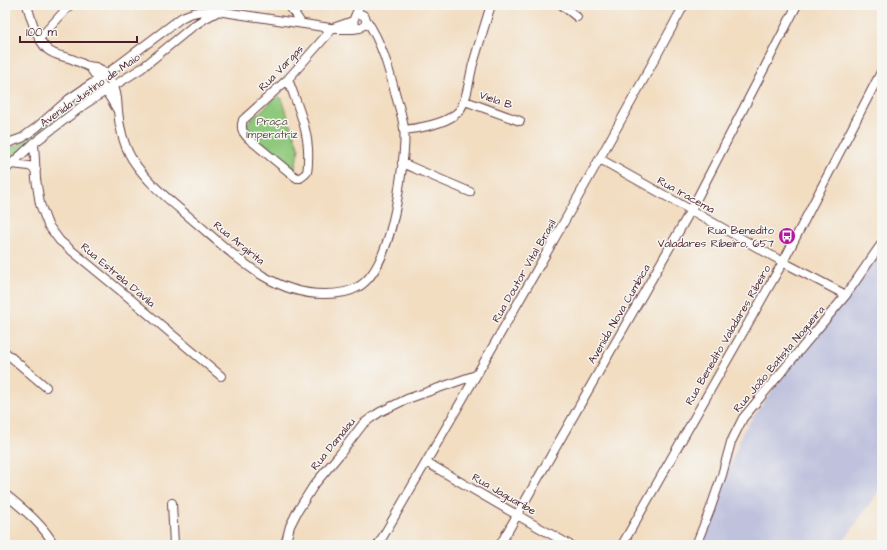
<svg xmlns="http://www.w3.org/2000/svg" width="887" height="550" viewBox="0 0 887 550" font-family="'Architects Daughter',sans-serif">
  <rect width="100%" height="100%" fill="#f6f6f2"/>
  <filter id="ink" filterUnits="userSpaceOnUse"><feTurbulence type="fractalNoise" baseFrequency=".025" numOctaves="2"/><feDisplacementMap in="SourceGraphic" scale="8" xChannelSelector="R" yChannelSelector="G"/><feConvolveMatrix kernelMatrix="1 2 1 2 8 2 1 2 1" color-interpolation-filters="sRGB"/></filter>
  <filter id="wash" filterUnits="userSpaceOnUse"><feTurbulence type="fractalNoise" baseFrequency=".012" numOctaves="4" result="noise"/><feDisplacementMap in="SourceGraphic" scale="16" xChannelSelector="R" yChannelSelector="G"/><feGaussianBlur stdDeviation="0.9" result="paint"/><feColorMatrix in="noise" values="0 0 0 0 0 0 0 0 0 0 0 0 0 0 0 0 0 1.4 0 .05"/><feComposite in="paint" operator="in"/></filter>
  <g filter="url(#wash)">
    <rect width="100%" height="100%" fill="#f2ddc1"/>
    <path fill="#c0c2dd" d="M882 241V486L841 545H701L743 431Z"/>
    <path fill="#8fc97d" stroke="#6c7454" d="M99 83 101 88 88 95 5 163V149L17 146 83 91Z
      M278 96 282 99 299 149 294 172 244 126Z"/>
  </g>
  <g filter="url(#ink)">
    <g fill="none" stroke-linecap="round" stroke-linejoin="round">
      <g stroke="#633c42" stroke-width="10">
        <path id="minor" d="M27 5C31 19 37 40 48 50 54 55 62 56 69 58 75 60 81 63 87 66 90 67 95 66 98 68 103 70 110 81 113 85 118 94 117 102 118 111 119 126 124 146 132 159 148 184 172 202 194 221 232 253 271 295 325 294 336 294 348 293 358 287 387 271 397 205 401 175 403 160 406 144 404 129 403 118 399 107 396 96 389 70 382 43 367 21
          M289 5 301 23
          M562 5 577 17
          M356 15C363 12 368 18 365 25
          M354 25C352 19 355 18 356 14 358 11 358 8 359 5
          M39 39 70 5
          M89 66 106 91 118 111
          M288 79C297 105 310 132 308 160 308 163 308 168 307 172 305 175 303 176 300 178H297L294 176 249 139C243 133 240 129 243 120L288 79 333 28 353 21
          M465 101 520 121
          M404 130C421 128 447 124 459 111 468 99 469 78 473 64 479 44 485 24 491 5
          M34 143 36 179 40 204 48 225 60 241 127 296 221 376
          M5 144 22 138 37 127 69 99 116 67 181 18C193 11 203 11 217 11L337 29H353L360 28
          M600 159 783 262 846 295
          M402 163 470 192
          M12 164 29 166 36 170
          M5 170 34 143 85 104 142 68 192 27 204 19 217 12
          M5 352 46 387
          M426 462 517 515 570 545
          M5 494C23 509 43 524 54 545
          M172 503 174 545
          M285 545 290 526 297 512 314 485 340 454 363 424 371 418 380 412 407 399 476 375
          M378 545C482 366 586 187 684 5
          M500 545 691 210 797 5
          M622 545 783 262 882 70
          M696 545 710 510 722 475 731 442 743 418 846 295 882 243"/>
      </g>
      <use href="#minor" stroke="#fff" stroke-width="8"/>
    </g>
  </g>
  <defs>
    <g id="bus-disc" transform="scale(0.9)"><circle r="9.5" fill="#b5179e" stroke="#f6f6f2"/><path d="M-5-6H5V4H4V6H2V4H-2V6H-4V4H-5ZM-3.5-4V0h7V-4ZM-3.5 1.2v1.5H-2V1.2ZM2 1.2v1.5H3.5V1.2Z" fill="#fff"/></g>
  </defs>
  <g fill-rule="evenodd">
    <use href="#bus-disc" x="787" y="236"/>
  </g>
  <g text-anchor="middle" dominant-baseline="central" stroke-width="3" stroke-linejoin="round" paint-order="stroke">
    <g font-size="11" fill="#4a1f2b" stroke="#f6f6f2">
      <text transform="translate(281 68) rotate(-46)">Rua Vargas</text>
      <text transform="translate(90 90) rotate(-35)">Avenida Justino de Maio</text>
      <text transform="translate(496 100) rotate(19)">Viela B</text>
      <text transform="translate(686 195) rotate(29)">Rua Iracema</text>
      <text transform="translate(239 243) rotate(39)">Rua Argirita</text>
      <text transform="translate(524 271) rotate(-60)">Rua Doutor Vital Brasil</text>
      <text transform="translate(118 275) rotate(40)">Rua Estrela D'ávila</text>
      <text transform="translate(619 314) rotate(-60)">Avenida Nova Cumbica</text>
      <text transform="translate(728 335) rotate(-60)">Rua Benedito Valadares Ribeiro</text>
      <text transform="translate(779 359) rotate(-50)">Rua João Batista Nogueira</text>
      <text transform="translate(333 444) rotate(-51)">Rua Damalau</text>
      <text transform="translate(504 494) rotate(30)">Rua Jaguaribe</text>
    </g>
    <g font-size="11" fill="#5f5244" stroke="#f6f6f2">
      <text x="272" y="121">Praça<tspan x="272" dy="13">Imperatriz</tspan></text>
    </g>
    <g font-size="11" fill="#4a1f2b" stroke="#f6f6f2" text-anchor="end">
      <text x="774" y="230">Rua Benedito<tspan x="774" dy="13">Valadares Ribeiro, 657</tspan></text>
    </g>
  </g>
  <rect width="887" height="550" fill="none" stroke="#f6f6f2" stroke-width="20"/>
  <path d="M20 36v6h117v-6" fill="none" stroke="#4a1f2b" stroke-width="2"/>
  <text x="26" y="36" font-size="12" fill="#4a1f2b" stroke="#f6f6f2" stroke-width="3" paint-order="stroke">100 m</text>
</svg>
